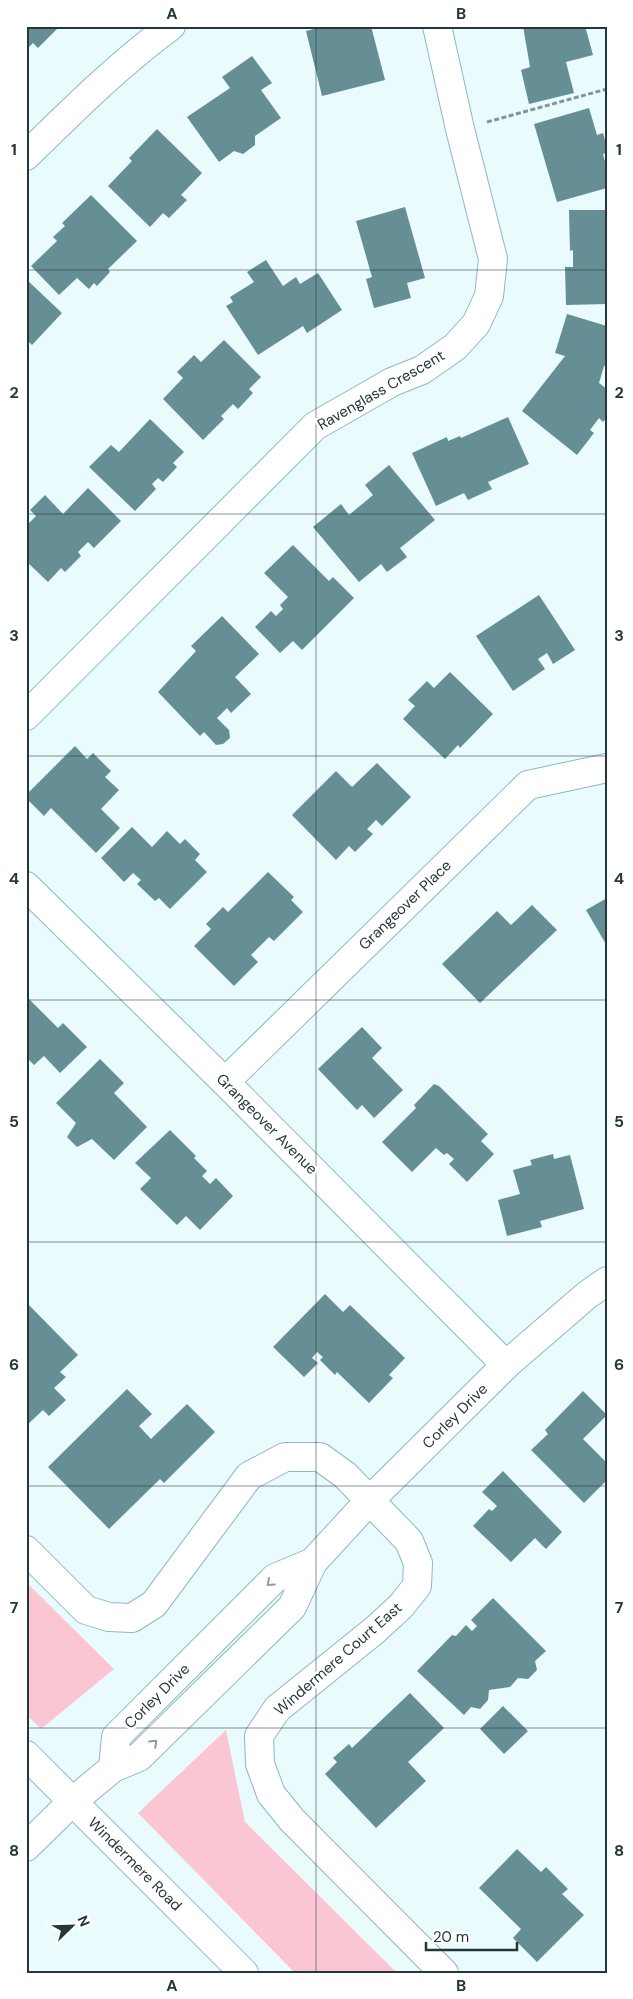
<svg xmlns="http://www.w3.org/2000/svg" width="633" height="1999" viewBox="0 0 633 1999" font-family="'DM Sans',sans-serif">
  <rect width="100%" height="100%" fill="#eafbfe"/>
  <path fill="#fbc6d3" d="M26 1582 114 1669 41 1729 26 1714Z
    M226 1730 245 1822 397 1973H295L138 1813Z"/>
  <path fill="#658f95" d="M26 26H60L38 48 33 43 26 50Z
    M325 26H371L385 80 322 96 306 31Z
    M523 26H585L593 55 566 62 574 93 529 104 521 70 530 67Z
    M252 56 272 83 261 90 281 118 255 136V145L243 154 234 151 219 162 187 117 230 88 222 77Z
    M589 108 597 135 603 133 607 147V153L603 154 607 169V188L557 202 534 124Z
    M157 129 202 173 181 195 187 200 169 218 163 213 150 227 108 186 132 161 129 158Z
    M91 195 137 241 108 269 110 272 97 286 94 283 89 289 77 278 59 295 31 266 57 241 53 237 65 226 62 223Z
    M405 207 425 278 407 283 411 298 374 308 366 279 372 277 356 221Z
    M569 210H607V304L566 305 565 267H573V250L570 251Z
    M266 260 283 286 296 277 300 284 318 273 342 310 307 333 303 326 258 355 226 306 233 302 230 297 254 282 247 272Z
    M26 279 62 313 32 345 26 339Z
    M567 314 607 326V367L604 366 599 383 607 389V417L603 422 599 418 590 430 594 433 577 455 522 411 565 356 555 353Z
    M224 340 261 377 249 389 253 393 238 409 233 404 221 416 224 419 203 440 163 399 183 378 177 372 194 355 201 362Z
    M508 417 529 464 488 482 492 489 468 500 464 493 436 506 412 453 447 437 448 441 460 436 461 438Z
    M150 419 184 452 173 463 177 467 163 482 158 478 152 484 156 489 135 511 89 467 111 445 119 452Z
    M389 465 435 520 400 548 407 557 387 572 381 564 359 582 313 527 341 504 349 515 373 495 365 485Z
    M88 488 121 521 94 548 88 542 78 552 81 556 65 572 61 568 48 582 26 561V526L36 516 30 510 45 495 63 514Z
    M293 545 329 581 333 577 354 598 302 650 293 641 280 653 255 627 271 611 276 616 283 609 280 605 288 597 264 573Z
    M539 595 575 650 553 664 547 653 538 659 545 669 513 691 476 636Z
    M222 616 259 654 235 677 251 694 231 713 227 708 217 718 229 730 230 738 223 744 216 745 204 732 200 736 158 692 196 651 191 646Z
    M450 672 493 714 460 748 458 745 445 759 403 719 415 706 408 700 427 681 434 688Z
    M75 746 87 759 93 753 111 771 105 777 119 790 101 809 120 828 96 853 51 808 44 816 26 798V795Z
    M377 763 411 797 382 826 376 820 367 829 373 834 355 852 349 846 336 860 292 815 336 771 352 787Z
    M132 827 152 847 167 831 180 844 185 839 200 854 195 860 207 872 170 909 159 898 155 901 137 884 141 880 133 873 124 882 101 858Z
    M268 872 294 897 291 900 303 912 274 941 269 937 251 955 258 962 234 986 194 946 211 929 206 924 223 907 228 912Z
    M607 898V946L586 910Z
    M532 905 557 930 480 1003 442 964 497 911 511 925Z
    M26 996 58 1028 63 1023 87 1047 60 1073 44 1056 34 1065 26 1057Z
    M362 1027 382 1048 372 1058 403 1090 374 1118 362 1105 357 1110 318 1069Z
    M100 1059 124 1083 114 1093 147 1127 114 1160 92 1139 77 1147 67 1137 76 1123 56 1103Z
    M434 1084 439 1086 488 1134 481 1141 494 1154 467 1182 449 1164 454 1159 447 1153 444 1155 436 1148 412 1172 382 1142 416 1108 414 1105Z
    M170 1130 196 1156 194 1158 207 1171 202 1176 210 1184 216 1178 233 1196 200 1230 186 1216 177 1225 140 1189 151 1178 135 1163Z
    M553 1154 554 1159 570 1155 584 1209 540 1221 542 1227 507 1236 498 1200 520 1194 513 1170 532 1165 530 1160Z
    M325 1294 343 1312 350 1305 405 1358 389 1375 393 1378 369 1403 337 1372 335 1375 320 1360 323 1357 317 1352 312 1358 318 1363 304 1377 273 1347Z
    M26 1302 78 1355 60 1372 66 1377 54 1388 66 1400 49 1416 43 1410 26 1426Z
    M127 1389 152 1414 139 1426 151 1439 187 1404 215 1432 164 1483 160 1479 109 1529 48 1467Z
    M583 1391 607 1415 583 1439 607 1463V1480L584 1503 531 1450 548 1434 545 1430Z
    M503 1471 562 1532 546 1549 535 1538 511 1562 473 1526 489 1509 492 1511 497 1506 482 1492Z
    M493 1598 546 1651 535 1661 537 1670 528 1679 518 1678 510 1687 489 1690 488 1700 480 1709 471 1707 464 1715 417 1671 452 1635 456 1636 466 1625 472 1631 477 1626 471 1620Z
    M410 1693 444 1728 408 1762 426 1781 376 1828 325 1774 337 1762 333 1758 349 1744 352 1748Z
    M503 1706 528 1731 504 1754 480 1729Z
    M517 1849 541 1872 546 1867 568 1889 562 1894 584 1915 537 1962 513 1938 521 1929 479 1888Z"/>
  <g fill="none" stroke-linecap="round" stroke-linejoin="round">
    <g stroke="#8db8be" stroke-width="30">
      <path id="minor" d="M26 156C73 110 118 65 171 26
        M26 716 315 426 392 382 422 370 455 347 476 324 489 296 493 259 460 129 437 26
        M26 886 225 1082 506 1365
        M225 1082 528 785 607 768
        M26 1550 86 1610 109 1617 132 1618 154 1604 249 1476 285 1457H320L345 1475 409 1541 418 1563 417 1586 401 1606 375 1630 277 1709 259 1736 260 1764 271 1794 292 1820 444 1973
        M26 1847 73 1801"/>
    </g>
    <g stroke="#8db8be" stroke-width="30">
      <path id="tertiary" d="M26 1755 244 1973
        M113 1768 116 1737 275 1578 313 1562
        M73 1801 113 1768 139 1757 292 1607 313 1562 370 1500 506 1365 587 1295 607 1281"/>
    </g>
    <path stroke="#839598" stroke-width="3" stroke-dasharray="5 2.5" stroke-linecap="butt" d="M487 122 607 89"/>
    <use href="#minor" stroke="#fff" stroke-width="28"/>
    <use href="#tertiary" stroke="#fff" stroke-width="28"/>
  </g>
  <defs><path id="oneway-chevron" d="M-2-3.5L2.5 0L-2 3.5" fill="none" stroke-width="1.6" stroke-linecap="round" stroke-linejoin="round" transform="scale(1.25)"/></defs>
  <g stroke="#929b9c">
    <use href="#oneway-chevron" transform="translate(270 1583) rotate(138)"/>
    <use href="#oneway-chevron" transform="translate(154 1743) rotate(-44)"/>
  </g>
  <path fill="none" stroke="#25373a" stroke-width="1" stroke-opacity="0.55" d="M316 26V1973M26 270H607M26 514H607M26 756H607M26 1000H607M26 1242H607M26 1486H607M26 1728H607"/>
  <g text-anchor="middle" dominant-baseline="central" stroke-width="5" stroke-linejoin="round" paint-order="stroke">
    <g font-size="15" fill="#25373a" stroke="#fff">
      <text transform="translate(381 390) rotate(-30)">Ravenglass Crescent</text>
      <text transform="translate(405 905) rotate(-44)">Grangeover Place</text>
      <text transform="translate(267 1124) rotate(45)">Grangeover Avenue</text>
      <text transform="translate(455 1416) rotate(-45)">Corley Drive</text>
      <text transform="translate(338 1659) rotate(-41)">Windermere Court East</text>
      <text transform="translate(157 1696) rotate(-45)">Corley Drive</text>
      <text transform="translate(135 1864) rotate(45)">Windermere Road</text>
    </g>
  </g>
  <rect width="633" height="1999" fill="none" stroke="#ffffff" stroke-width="55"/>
  <g transform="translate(72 1926) rotate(67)" stroke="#ffffff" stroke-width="4" paint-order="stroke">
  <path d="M0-4L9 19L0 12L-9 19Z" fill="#25373a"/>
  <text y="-8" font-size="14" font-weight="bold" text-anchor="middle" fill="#25373a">N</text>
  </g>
  <path d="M426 1942v8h91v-8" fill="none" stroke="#25373a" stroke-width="2.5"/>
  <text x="433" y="1942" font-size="15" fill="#25373a" stroke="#ffffff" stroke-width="4" paint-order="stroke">20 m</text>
  <rect x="28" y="28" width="578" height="1944" fill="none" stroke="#25373a" stroke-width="2"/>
  <g font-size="16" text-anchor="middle" font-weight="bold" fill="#25373a">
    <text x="172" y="19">A</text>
    <text x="461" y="19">B</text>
    <text x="14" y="155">1</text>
    <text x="619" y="155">1</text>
    <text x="14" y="398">2</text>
    <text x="619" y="398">2</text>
    <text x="14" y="641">3</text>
    <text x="619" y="641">3</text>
    <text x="14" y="884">4</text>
    <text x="619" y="884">4</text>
    <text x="14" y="1127">5</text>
    <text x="619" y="1127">5</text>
    <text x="14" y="1370">6</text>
    <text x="619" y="1370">6</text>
    <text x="14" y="1613">7</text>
    <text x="619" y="1613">7</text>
    <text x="14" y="1856">8</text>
    <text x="619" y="1856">8</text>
    <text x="172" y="1991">A</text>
    <text x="461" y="1991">B</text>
  </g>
</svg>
